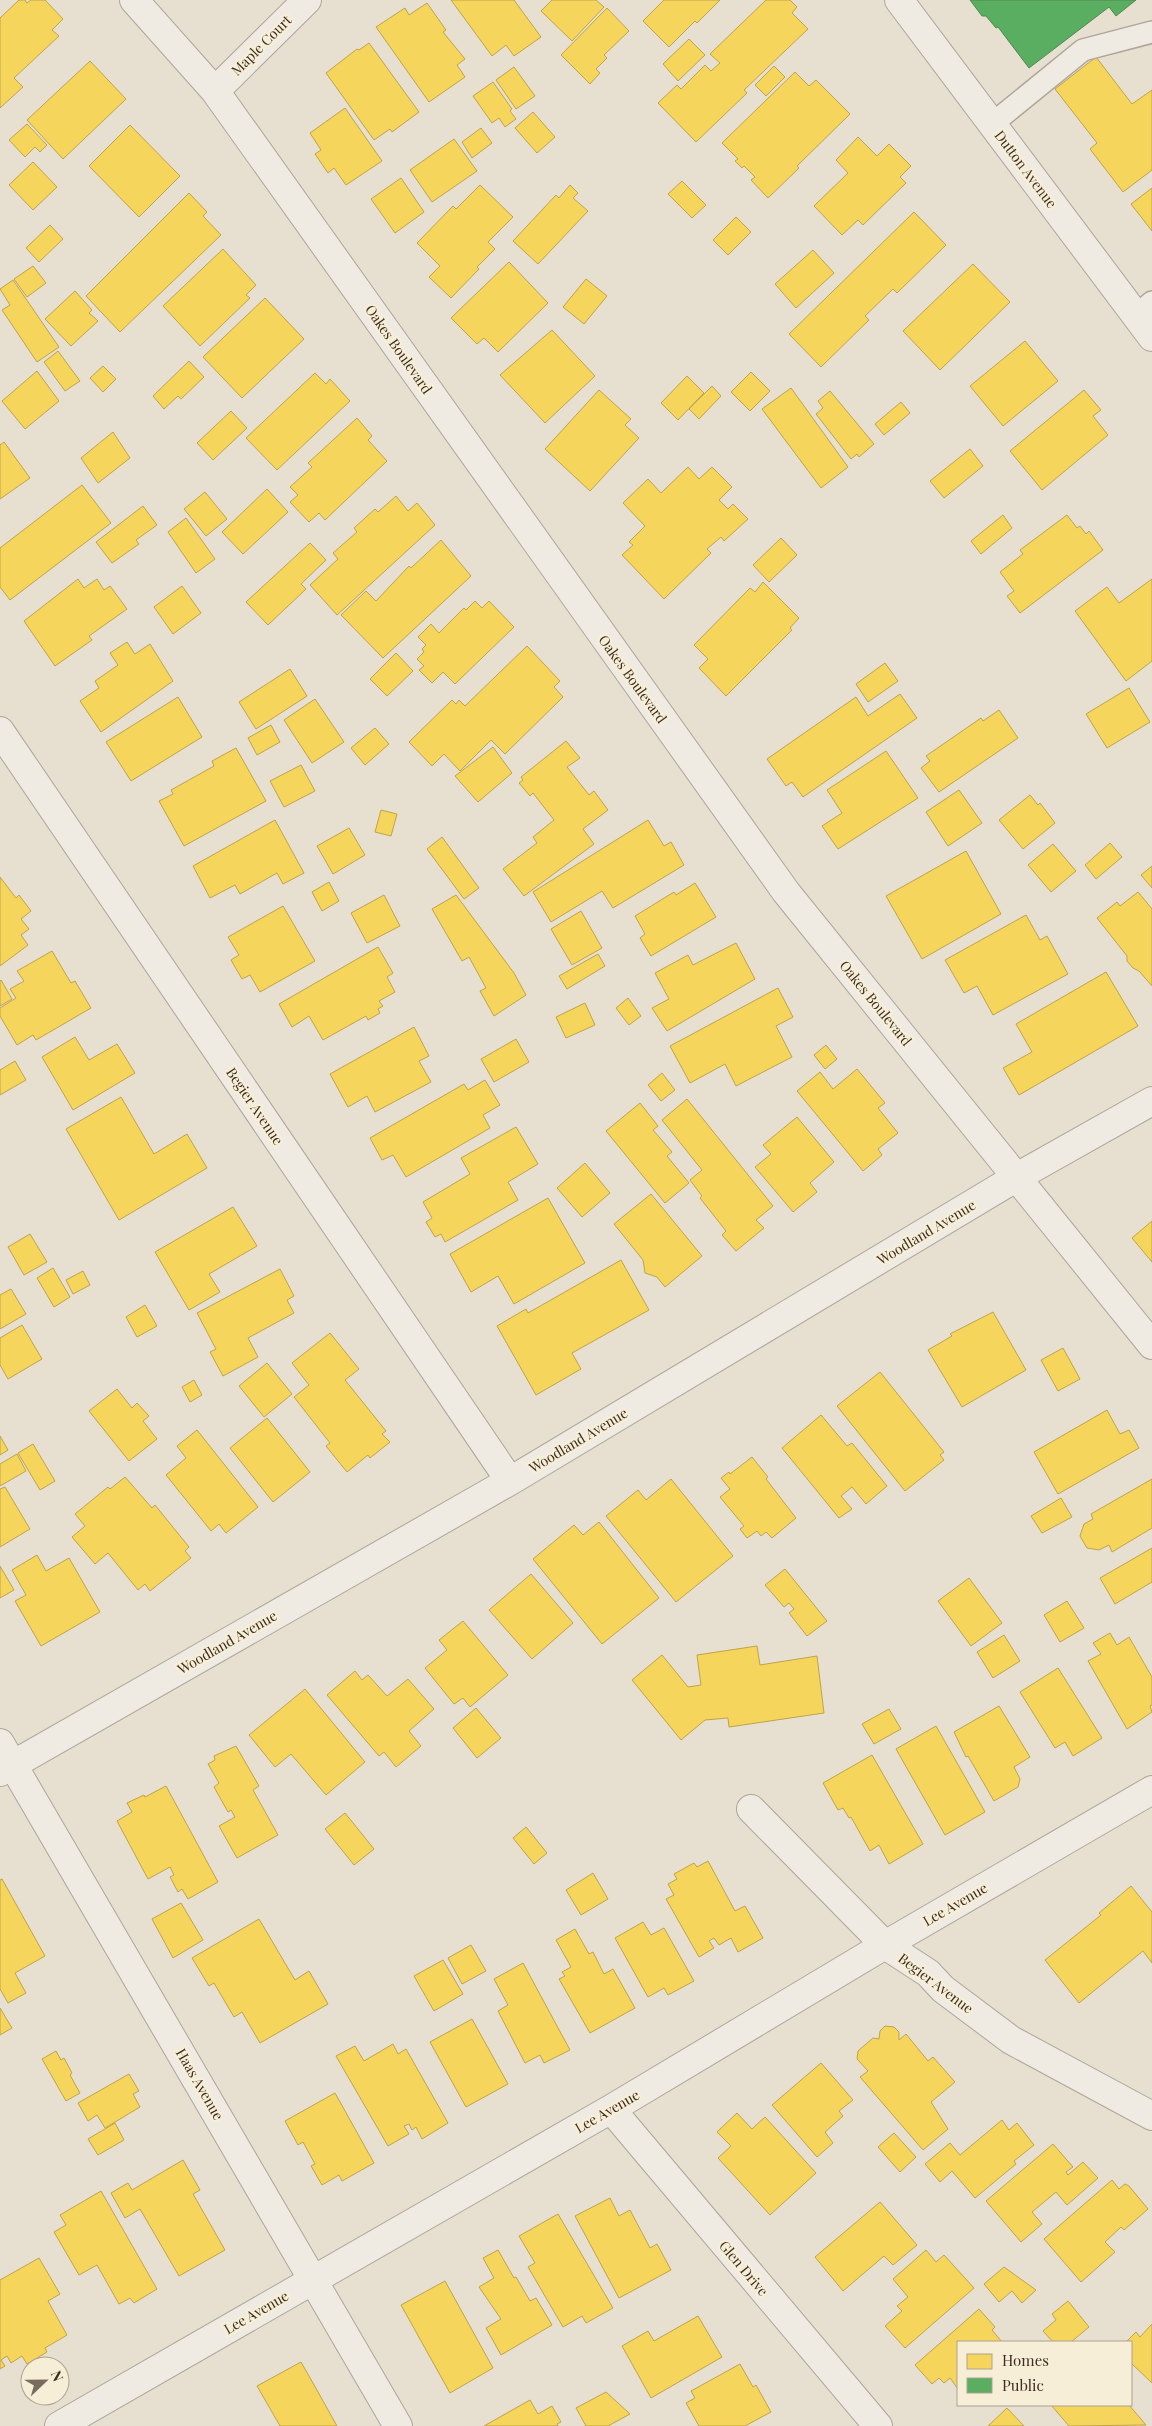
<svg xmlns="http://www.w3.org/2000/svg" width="1152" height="2426" viewBox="0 0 1152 2426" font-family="'Playfair Display',serif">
  <rect width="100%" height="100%" fill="#e7e0d1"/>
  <path fill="#f6d55c" stroke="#bea34a" d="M19 0H25L27 3 31 0H45L63 19 52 30 59 36 14 78 23 87 0 108V18Z
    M451 0H514L541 37 514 56 506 45 492 56Z
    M552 0H596L604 7 572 41 541 11Z
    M664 0H720L697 23 695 21 669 47 643 21Z
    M766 0H790L797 7 792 13 808 29 744 90 747 93 696 142 658 103 677 85 681 89 705 65 711 71 720 63 710 54Z
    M427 3 446 30 443 32 465 59 457 65 465 77 429 102 376 27 405 8 409 15Z
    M607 8 629 31 604 55 607 58 596 69 600 73 590 84 561 55Z
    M689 39 705 55 678 81 663 64Z
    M369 43 419 112 392 132 390 129 374 140 326 73 357 49 359 50Z
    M1096 57 1132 104 1152 90V170L1123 192 1090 149 1097 143 1055 89Z
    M90 61 126 99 63 159 27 120Z
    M774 66 785 77 766 96 755 85Z
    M514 67 535 96 516 109 496 80Z
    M795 72 809 86 816 80 850 114 797 166 799 168 768 198 751 180 755 177 744 166 742 168 735 161 738 159 722 143Z
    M493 82 512 109 510 111 516 119 505 127 499 118 492 123 473 96Z
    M345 108 382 161 346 185 334 168 328 173 315 154 321 150 310 133Z
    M533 112 555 137 537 153 515 128Z
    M27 124 47 145 40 152 35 147 25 157 9 140Z
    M130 125 180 176 139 217 89 166Z
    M481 128 492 143 472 158 462 142Z
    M858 137 877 156 889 144 911 166 900 177 906 183 863 225 858 220 842 235 814 206 848 173 836 160Z
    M454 139 477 171 432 202 410 170Z
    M33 162 57 187 33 210 9 185Z
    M401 178 424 212 395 233 371 199Z
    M682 181 706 205 692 218 668 194Z
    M480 185 513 217 488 242 495 249 477 267 479 269 451 298 429 277 440 266 417 243 453 206 456 209Z
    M570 185 578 193 573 198 588 211 538 264 513 241 556 195 559 198Z
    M1152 188V231L1131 204Z
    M189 193 207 212 203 216 221 235 120 332 86 296Z
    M914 212 946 245 897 293 893 289 865 316 869 320 821 367 789 334Z
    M736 217 751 232 728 255 713 240Z
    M50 225 63 239 39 262 26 248Z
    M223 249 256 285 246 295 250 298 200 346 163 306Z
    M813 250 834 273 796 308 775 284Z
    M509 262 548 303 498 352 484 338 477 344 451 318Z
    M973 264 1010 302 940 370 903 331Z
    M33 266 46 283 27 297 14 279Z
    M586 279 607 296 584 324 563 307Z
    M13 280 59 347 37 362 2 310 10 305 0 289Z
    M75 291 92 310 89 313 98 321 71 346 45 319Z
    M265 298 304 339 242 398 203 357Z
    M552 330 595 376 545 423 500 375Z
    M1025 341 1058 381 1003 426 970 386Z
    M58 351 80 381 65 391 44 362Z
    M189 361 204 377 181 399 178 396 164 409 153 396Z
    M103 366 116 379 103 392 90 378Z
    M37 371 59 401 25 429 2 401Z
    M751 372 770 391 750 411 731 392Z
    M315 373 326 384 330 379 350 401 277 470 246 438Z
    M687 376 704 393 678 420 661 403Z
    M712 386 721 396 699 419 689 409Z
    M791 388 848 467 821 488 762 409Z
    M599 390 631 419 625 425 639 438 590 491 545 449Z
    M1084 390 1101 410 1093 416 1108 435 1042 490 1010 451Z
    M830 391 874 444 859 457 857 454 851 459 816 414 823 408 818 401Z
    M901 402 910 413 884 435 875 424Z
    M231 411 247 428 213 460 197 443Z
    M357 418 372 436 368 440 387 461 325 520 319 513 309 522 290 502 298 495 290 487 312 467 308 463Z
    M113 432 130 458 98 483 81 458Z
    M4 442 30 478 0 499V445Z
    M970 449 983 466 944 498 930 481Z
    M688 467 699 479 712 467 732 487 719 500 728 509 733 504 748 519 724 541 721 537 707 549 711 553 664 599 622 555 633 545 629 542 645 526 623 503 648 479 661 493Z
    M82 485 111 523 10 600 0 587V548Z
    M267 489 288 512 243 554 222 532Z
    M205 492 227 519 206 536 184 509Z
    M396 496 408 511 417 503 435 525 337 615 310 585 338 559 333 553 357 532 354 528 375 509 378 512Z
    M143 506 157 525 136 540 139 544 112 563 96 542Z
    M1003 515 1012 528 981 554 971 541Z
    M1067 515 1077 528 1080 526 1086 534 1089 531 1103 550 1020 613 1007 596 1014 591 1000 572 1023 554 1020 550Z
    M186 518 215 559 196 573 168 532Z
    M781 538 797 555 769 582 753 565Z
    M441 540 471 576 383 658 341 615 366 591 376 601 409 566 411 568Z
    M310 543 326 560 301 584 306 589 268 625 246 602Z
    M78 579 84 588 97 579 104 590 110 586 127 609 89 636 92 640 55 666 24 621Z
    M1152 579V661L1126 681 1075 611 1107 587 1119 603Z
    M763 582 799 618 790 628 792 630 726 696 699 668 708 659 694 645 750 588 755 592Z
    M182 586 201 613 173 634 154 607Z
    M475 601 482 608 489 601 514 627 455 684 443 672 432 683 419 670 424 666 417 659 424 652 422 649 426 645 418 637 431 624 439 633 464 608 466 610Z
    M127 642 135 654 150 644 173 681 101 732 80 701 99 688 95 681 118 665 110 653Z
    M527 646 560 681 554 687 563 697 505 754 491 740 460 771 444 754 432 766 409 742 452 700 456 704 459 700 465 706Z
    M396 653 413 671 387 696 370 679Z
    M885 663 898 681 868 702 856 684Z
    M290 669 307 696 256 729 239 702Z
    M1129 688 1150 722 1107 748 1086 714Z
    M900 694 917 718 803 797 792 782 786 786 767 759 856 697 868 716Z
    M178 697 202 737 131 781 106 742Z
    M315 699 344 742 312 763 284 720Z
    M999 710 1018 738 939 792 921 768 930 761 926 756 981 718 983 721Z
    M271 725 280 742 257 755 248 738Z
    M375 728 389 744 365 765 351 748Z
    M566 741 580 758 567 767 589 795 594 791 608 810 583 829 594 844 524 896 503 869 537 843 533 837 554 820 533 793 530 796 519 783 523 780 521 777Z
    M493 747 512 773 478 802 455 776Z
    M236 748 266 801 184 846 159 801 173 794 171 790 214 766 212 761Z
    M886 751 918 798 838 849 822 826 842 813 827 790Z
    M301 765 315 791 284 807 270 781Z
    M959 790 982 823 948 846 926 812Z
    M1030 795 1038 805 1040 803 1055 823 1023 849 999 820Z
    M381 810 397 814 391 836 375 832Z
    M275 820 304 873 283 884 277 873 240 894 235 885 210 898 193 866Z
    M648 820 664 846 671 842 684 865 613 908 602 891 551 922 533 892Z
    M349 828 365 855 333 874 317 846Z
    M442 837 479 888 464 899 427 849Z
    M1110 843 1122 857 1096 879 1085 865Z
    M1053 844 1076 871 1051 892 1028 865Z
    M966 851 1001 914 922 959 886 896Z
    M1152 866V888L1141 875Z
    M0 877 16 898 19 895 31 911 21 919 29 929 21 935 28 945 0 966Z
    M329 882 339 901 322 911 312 892Z
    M695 883 716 917 651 956 640 938 645 934 635 916 674 892 676 895Z
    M1138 892 1152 909V986L1139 971 1133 968 1127 961V956L1097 918 1117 902 1120 906Z
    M384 895 400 926 367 943 351 913Z
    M456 895 514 973 526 995 494 1016 480 991 486 988 469 957 462 961 432 909Z
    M283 906 315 961 260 992 250 975 242 979 231 960 239 955 228 937Z
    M581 911 602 948 572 965 551 929Z
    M1026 915 1040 940 1047 936 1068 974 993 1015 977 986 964 993 945 960Z
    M736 943 755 979 667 1031 652 1008 669 999 655 973 688 955 693 965Z
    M378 947 393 973 387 977 395 992 379 1001 383 1006 378 1009 380 1013 368 1020 366 1016 323 1040 309 1016 292 1027 279 1004Z
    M52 951 71 983 75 981 91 1008 36 1040 33 1035 17 1045 0 1016V1008L16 998 10 989 24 981 17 971Z
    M598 954 605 966 567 989 559 976Z
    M1106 972 1138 1026 1019 1095 1003 1068 1032 1052 1016 1024Z
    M1 980 12 999 0 1006V981Z
    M778 988 793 1017 776 1026 792 1057 736 1086 725 1064 690 1083 670 1046Z
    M628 998 641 1016 629 1025 616 1008Z
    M585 1003 595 1025 566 1038 556 1017Z
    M414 1027 429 1056 419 1061 431 1082 375 1112 367 1096 348 1107 330 1074Z
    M75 1037 89 1060 117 1044 135 1073 73 1110 42 1057Z
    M516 1039 529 1062 494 1082 481 1059Z
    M826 1045 837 1059 825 1069 814 1055Z
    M15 1061 26 1080 0 1095V1070Z
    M857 1069 885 1103 878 1108 898 1133 878 1149 882 1155 863 1171 797 1091 820 1072 833 1089Z
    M662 1073 675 1090 661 1101 648 1085Z
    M485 1080 500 1105 483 1115 490 1128 406 1177 393 1155 382 1160 370 1138 464 1084 468 1090Z
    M121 1097 154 1154 187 1134 207 1168 119 1220 66 1129Z
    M687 1099 773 1206 756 1220 764 1228 736 1251 722 1235 726 1231 700 1198 702 1196 690 1180 702 1170 662 1120Z
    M640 1103 658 1126 653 1130 672 1152 667 1156 689 1183 665 1203 606 1131Z
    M797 1117 834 1162 810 1183 817 1192 793 1212 755 1167 771 1154 763 1145Z
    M516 1127 538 1164 508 1182 518 1200 445 1242 441 1234 435 1237 426 1222 432 1218 423 1202 470 1174 461 1158Z
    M585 1163 610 1193 582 1217 557 1188Z
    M651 1194 702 1256 665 1287 657 1277 645 1273 643 1260 614 1224Z
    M548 1198 585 1263 514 1304 498 1276 471 1292 450 1254Z
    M233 1207 257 1246 209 1274 220 1292 189 1310 155 1252Z
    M1152 1221V1262L1132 1238Z
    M30 1234 47 1262 24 1275 8 1247Z
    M621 1260 649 1310 572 1353 581 1369 536 1395 497 1326 526 1309 528 1313Z
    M53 1268 70 1297 54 1307 37 1278Z
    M280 1269 294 1296 287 1300 294 1313 248 1338 258 1357 223 1376 210 1352 216 1349 197 1313Z
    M83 1271 90 1285 73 1294 66 1280Z
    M11 1289 26 1314 0 1329V1295Z
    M145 1305 157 1326 137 1337 126 1317Z
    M993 1312 1026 1370 962 1407 928 1350 952 1336 950 1334Z
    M22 1325 42 1359 8 1379 0 1365V1338Z
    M330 1333 359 1369 345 1380 386 1431 382 1434 390 1442 370 1458 368 1455 347 1472 326 1446 330 1443 294 1397 309 1385 292 1363Z
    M1063 1348 1080 1379 1058 1391 1041 1360Z
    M267 1363 292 1394 264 1417 239 1386Z
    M880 1372 944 1452 940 1455 944 1460 905 1491 837 1406Z
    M194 1380 202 1395 190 1402 182 1387Z
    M117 1389 132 1408 137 1403 149 1416 143 1421 157 1439 129 1461 89 1411Z
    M1107 1410 1120 1434 1129 1430 1139 1448 1058 1494 1034 1452Z
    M821 1415 847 1446 852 1443 887 1486 866 1504 852 1487 841 1496 852 1509 839 1518 782 1448Z
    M267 1418 310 1472 273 1502 230 1448Z
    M197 1430 258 1507 226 1533 219 1524 211 1531 166 1475 186 1458 177 1446Z
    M0 1436 8 1450 0 1455Z
    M33 1444 55 1481 40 1490 18 1453Z
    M17 1454 26 1471 0 1486V1464Z
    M752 1457 768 1477 766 1479 796 1518 772 1538 766 1532 761 1536 757 1531 747 1538 740 1529 744 1526 720 1497 730 1489 721 1478 729 1472 730 1474Z
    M125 1477 152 1508 155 1505 189 1547 185 1551 191 1558 150 1591 145 1584 138 1590 108 1553 95 1564 72 1537 85 1526 75 1514 108 1487 110 1489Z
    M671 1479 733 1556 676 1602 606 1516 638 1490 646 1500Z
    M1152 1479V1528L1112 1552 1109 1545 1099 1550 1087 1548 1080 1536 1084 1524 1093 1519 1091 1514Z
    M5 1487 30 1529 0 1547V1489Z
    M1061 1498 1072 1517 1042 1533 1031 1516Z
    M599 1522 659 1598 602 1644 533 1559 574 1525 583 1535Z
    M1152 1548V1582L1115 1604 1100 1578Z
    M37 1555 46 1571 69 1558 100 1612 41 1646 15 1601 26 1595 12 1570Z
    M0 1566 14 1590 0 1598Z
    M785 1569 827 1621 807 1636 789 1613 794 1609 789 1603 784 1607 765 1585Z
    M531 1574 573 1623 532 1659 489 1610Z
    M969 1578 1002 1623 971 1646 938 1601Z
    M1067 1601 1084 1628 1060 1642 1044 1615Z
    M463 1621 508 1675 470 1707 463 1698 454 1704 425 1668 447 1650 439 1640Z
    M1110 1633 1117 1645 1129 1637 1152 1677V1705L1150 1706 1152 1712 1127 1729 1088 1661 1101 1654 1093 1643Z
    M1004 1635 1020 1661 993 1678 977 1652Z
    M757 1646 760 1665 817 1656 824 1713 729 1727 728 1718 705 1720 681 1740 632 1680 662 1655 688 1687 701 1685 697 1655Z
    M1058 1668 1102 1738 1073 1756 1065 1742 1055 1748 1020 1692Z
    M355 1671 362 1680 368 1675 387 1696 408 1679 434 1709 409 1731 421 1746 396 1767 384 1752 379 1756 327 1695Z
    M305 1689 365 1762 326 1795 291 1754 275 1767 249 1735Z
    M999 1706 1030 1757 1014 1767 1020 1779 1018 1787 994 1801 968 1756 966 1757 954 1732Z
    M476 1708 501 1738 477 1758 453 1728Z
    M889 1709 901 1729 874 1744 862 1724Z
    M936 1726 985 1812 945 1835 896 1749Z
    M236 1746 259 1786 253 1790 278 1835 237 1858 219 1826 235 1817 231 1810 228 1812 214 1787 219 1783 208 1764 215 1760 214 1756Z
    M872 1755 923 1844 889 1864 879 1845 870 1851 851 1817 849 1818 843 1808 838 1810 823 1783Z
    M166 1786 218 1882 188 1899 182 1889 178 1892 170 1877 174 1875 170 1867 148 1879 117 1821 132 1812 127 1803 144 1795 145 1797Z
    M345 1813 374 1849 354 1865 325 1829Z
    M526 1827 547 1853 534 1864 513 1838Z
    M708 1861 735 1911 745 1906 763 1938 738 1952 731 1938 719 1945 714 1938 709 1941 714 1948 699 1957 666 1899 674 1895 668 1884 677 1879 674 1874 694 1863 697 1867Z
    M593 1873 608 1899 581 1915 566 1890Z
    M2 1879 45 1956 15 1973 26 1993 8 2003 0 1989V1880Z
    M1131 1886 1152 1912V1963L1143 1951 1079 2003 1045 1960 1101 1915 1099 1913Z
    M181 1903 203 1940 173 1958 152 1919Z
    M259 1919 295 1980 309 1971 328 2004 260 2043 242 2012 234 2017 214 1983 209 1986 192 1958Z
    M643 1922 651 1935 664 1928 694 1981 668 1995 664 1988 648 1997 615 1938Z
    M575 1929 589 1954 593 1952 604 1974 613 1969 635 2008 590 2033 559 1979 565 1976 562 1972 571 1967 556 1940Z
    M471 1945 486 1971 462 1984 448 1958Z
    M443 1960 463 1994 434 2011 414 1976Z
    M523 1963 570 2050 544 2063 540 2055 525 2063 498 2011 508 2005 494 1979Z
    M0 2008 12 2028 0 2035Z
    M472 2019 508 2084 466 2107 430 2042Z
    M885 2026 894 2027 899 2032V2040L906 2034 928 2061 933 2057 955 2082 931 2102 948 2129 923 2150 860 2077 868 2071 857 2059 858 2051 873 2038 879 2039 880 2031Z
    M393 2044 398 2054 406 2049 448 2123 422 2139 416 2127 412 2130 409 2124 404 2126 409 2134 388 2146 336 2056 355 2046 364 2061Z
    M56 2051 61 2060 64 2058 72 2073 70 2075 80 2093 66 2101 42 2059Z
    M821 2063 853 2100 839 2111 843 2116 825 2132 833 2143 817 2157 772 2105Z
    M129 2074 139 2091 133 2094 140 2107 105 2128 97 2115 88 2121 78 2103Z
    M335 2093 374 2163 342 2181 339 2175 322 2185 311 2166 315 2164 303 2142 298 2145 285 2121Z
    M737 2113 752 2129 765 2117 816 2173 770 2215 718 2158 731 2146 717 2132Z
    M1002 2120 1009 2130 1017 2123 1034 2145 1014 2161 1016 2164 975 2198 952 2171 940 2182 925 2164 950 2143 960 2155Z
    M115 2123 124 2140 98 2155 88 2139Z
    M894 2133 916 2157 900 2172 878 2147Z
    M1053 2144 1073 2167 1066 2172 1068 2175 1083 2162 1098 2178 1067 2205 1056 2192 1032 2212 1042 2224 1021 2242 986 2201Z
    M183 2160 200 2190 193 2194 225 2250 179 2276 140 2209 125 2218 111 2193 128 2183 132 2190Z
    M1112 2180 1119 2189 1125 2184 1129 2186 1148 2209 1124 2230 1121 2227 1105 2242 1115 2252 1081 2282 1044 2239Z
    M101 2191 157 2289 134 2303 130 2298 119 2304 97 2265 79 2275 54 2232 66 2225 60 2215Z
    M610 2198 619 2216 630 2210 650 2248 657 2244 671 2270 619 2298 575 2216Z
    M880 2202 917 2245 893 2265 884 2256 843 2291 815 2257Z
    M558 2214 613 2308 586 2323 582 2316 563 2327 528 2267 535 2263 519 2236Z
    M498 2250 514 2278 516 2277 530 2301 536 2298 552 2325 501 2355 486 2328 501 2319 479 2287 494 2278 483 2258Z
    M926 2250 936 2262 944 2255 974 2288 905 2348 885 2326 902 2311 897 2306 908 2297 893 2279Z
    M39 2258 60 2294 48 2301 67 2335 45 2348 47 2352 27 2364 22 2356 11 2363 7 2356 1 2360 5 2366 0 2369V2280Z
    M1004 2267 1036 2290 1022 2303 1012 2291 999 2302 984 2284Z
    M445 2281 493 2368 450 2393 401 2305Z
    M1068 2301 1089 2327 1071 2342H1053L1043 2331 1056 2320 1052 2314Z
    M979 2309 995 2327 992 2330 1002 2342H958V2389L950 2378 944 2383 939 2378 932 2384 915 2365Z
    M698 2316 722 2357 651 2398 622 2346 648 2331 654 2341Z
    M1152 2324V2383L1131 2363V2342H1126L1136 2332 1140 2337Z
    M301 2362 318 2392 337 2426H280L272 2412 257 2386Z
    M740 2364 753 2387 756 2385 771 2412 745 2426H699L686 2403 695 2398 691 2391Z
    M606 2392 630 2414 608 2426H586L576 2408Z
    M530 2400 538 2414 552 2406 561 2422 557 2424 558 2426H484Z
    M1051 2405H1129L1146 2425 1069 2426Z
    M1007 2408 1024 2426H988Z"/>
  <path fill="#5aae61" stroke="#51884e" d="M970 0H1136L1116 16 1109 7 1029 68 998 27 996 28 986 16H982Z"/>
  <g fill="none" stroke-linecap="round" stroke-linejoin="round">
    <g stroke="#ada599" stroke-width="24">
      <path id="service" d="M992 124 1083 50 1152 32
        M1136 316 1152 302"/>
    </g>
    <g stroke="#ada599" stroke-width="30">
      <path id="minor" d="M134 0 215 91 786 892 1152 1345
        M215 91 307 0
        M0 731 510 1481
        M0 1743 398 2426
        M0 1772 510 1481 1017 1177 1152 1101
        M751 1809 885 1945 928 1973 943 1989 1011 2040 1152 2116
        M611 2109 878 2426
        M59 2426 611 2109 885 1945 1152 1790"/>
    </g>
    <g stroke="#ada599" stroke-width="30">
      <path id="tertiary" d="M899 0 1152 337"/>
    </g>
    <use href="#service" stroke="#efebe3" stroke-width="21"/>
    <use href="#minor" stroke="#efebe3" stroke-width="28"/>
    <use href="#tertiary" stroke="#efebe3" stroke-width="28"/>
  </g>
  <g text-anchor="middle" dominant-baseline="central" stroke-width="5" stroke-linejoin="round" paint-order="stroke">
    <g font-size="14" fill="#3d2e20" stroke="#f7eed8">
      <text transform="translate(261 45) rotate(-45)">Maple Court</text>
      <text transform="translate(1026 169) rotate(53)">Dutton Avenue</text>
      <text transform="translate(399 349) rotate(55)">Oakes Boulevard</text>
      <text transform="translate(633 679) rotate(54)">Oakes Boulevard</text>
      <text transform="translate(876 1003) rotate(51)">Oakes Boulevard</text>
      <text transform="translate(255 1106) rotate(56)">Begier Avenue</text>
      <text transform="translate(926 1232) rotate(-31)">Woodland Avenue</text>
      <text transform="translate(578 1440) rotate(-31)">Woodland Avenue</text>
      <text transform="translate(227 1642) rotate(-30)">Woodland Avenue</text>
      <text transform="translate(955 1904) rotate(-30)">Lee Avenue</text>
      <text transform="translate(936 1983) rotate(37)">Begier Avenue</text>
      <text transform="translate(200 2084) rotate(60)">Haas Avenue</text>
      <text transform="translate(607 2111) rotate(-30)">Lee Avenue</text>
      <text transform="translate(744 2268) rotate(50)">Glen Drive</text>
      <text transform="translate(256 2312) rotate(-30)">Lee Avenue</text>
    </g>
  </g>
  <rect x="957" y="2341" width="175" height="65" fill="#f7eed8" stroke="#ada18e"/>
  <rect x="967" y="2354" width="25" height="15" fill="#f6d55c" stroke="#ada18e"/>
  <text x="1002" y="2366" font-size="15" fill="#3d2e20">Homes</text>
  <rect x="967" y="2378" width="25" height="15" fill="#5aae61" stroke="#ada18e"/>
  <text x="1002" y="2391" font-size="15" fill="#3d2e20">Public</text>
  <g transform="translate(45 2381) rotate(68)"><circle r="24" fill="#f7eed8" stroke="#ada18e"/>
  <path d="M0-4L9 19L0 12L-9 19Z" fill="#786c5e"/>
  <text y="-8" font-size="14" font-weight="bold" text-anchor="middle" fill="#3d2e20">N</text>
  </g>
</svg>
